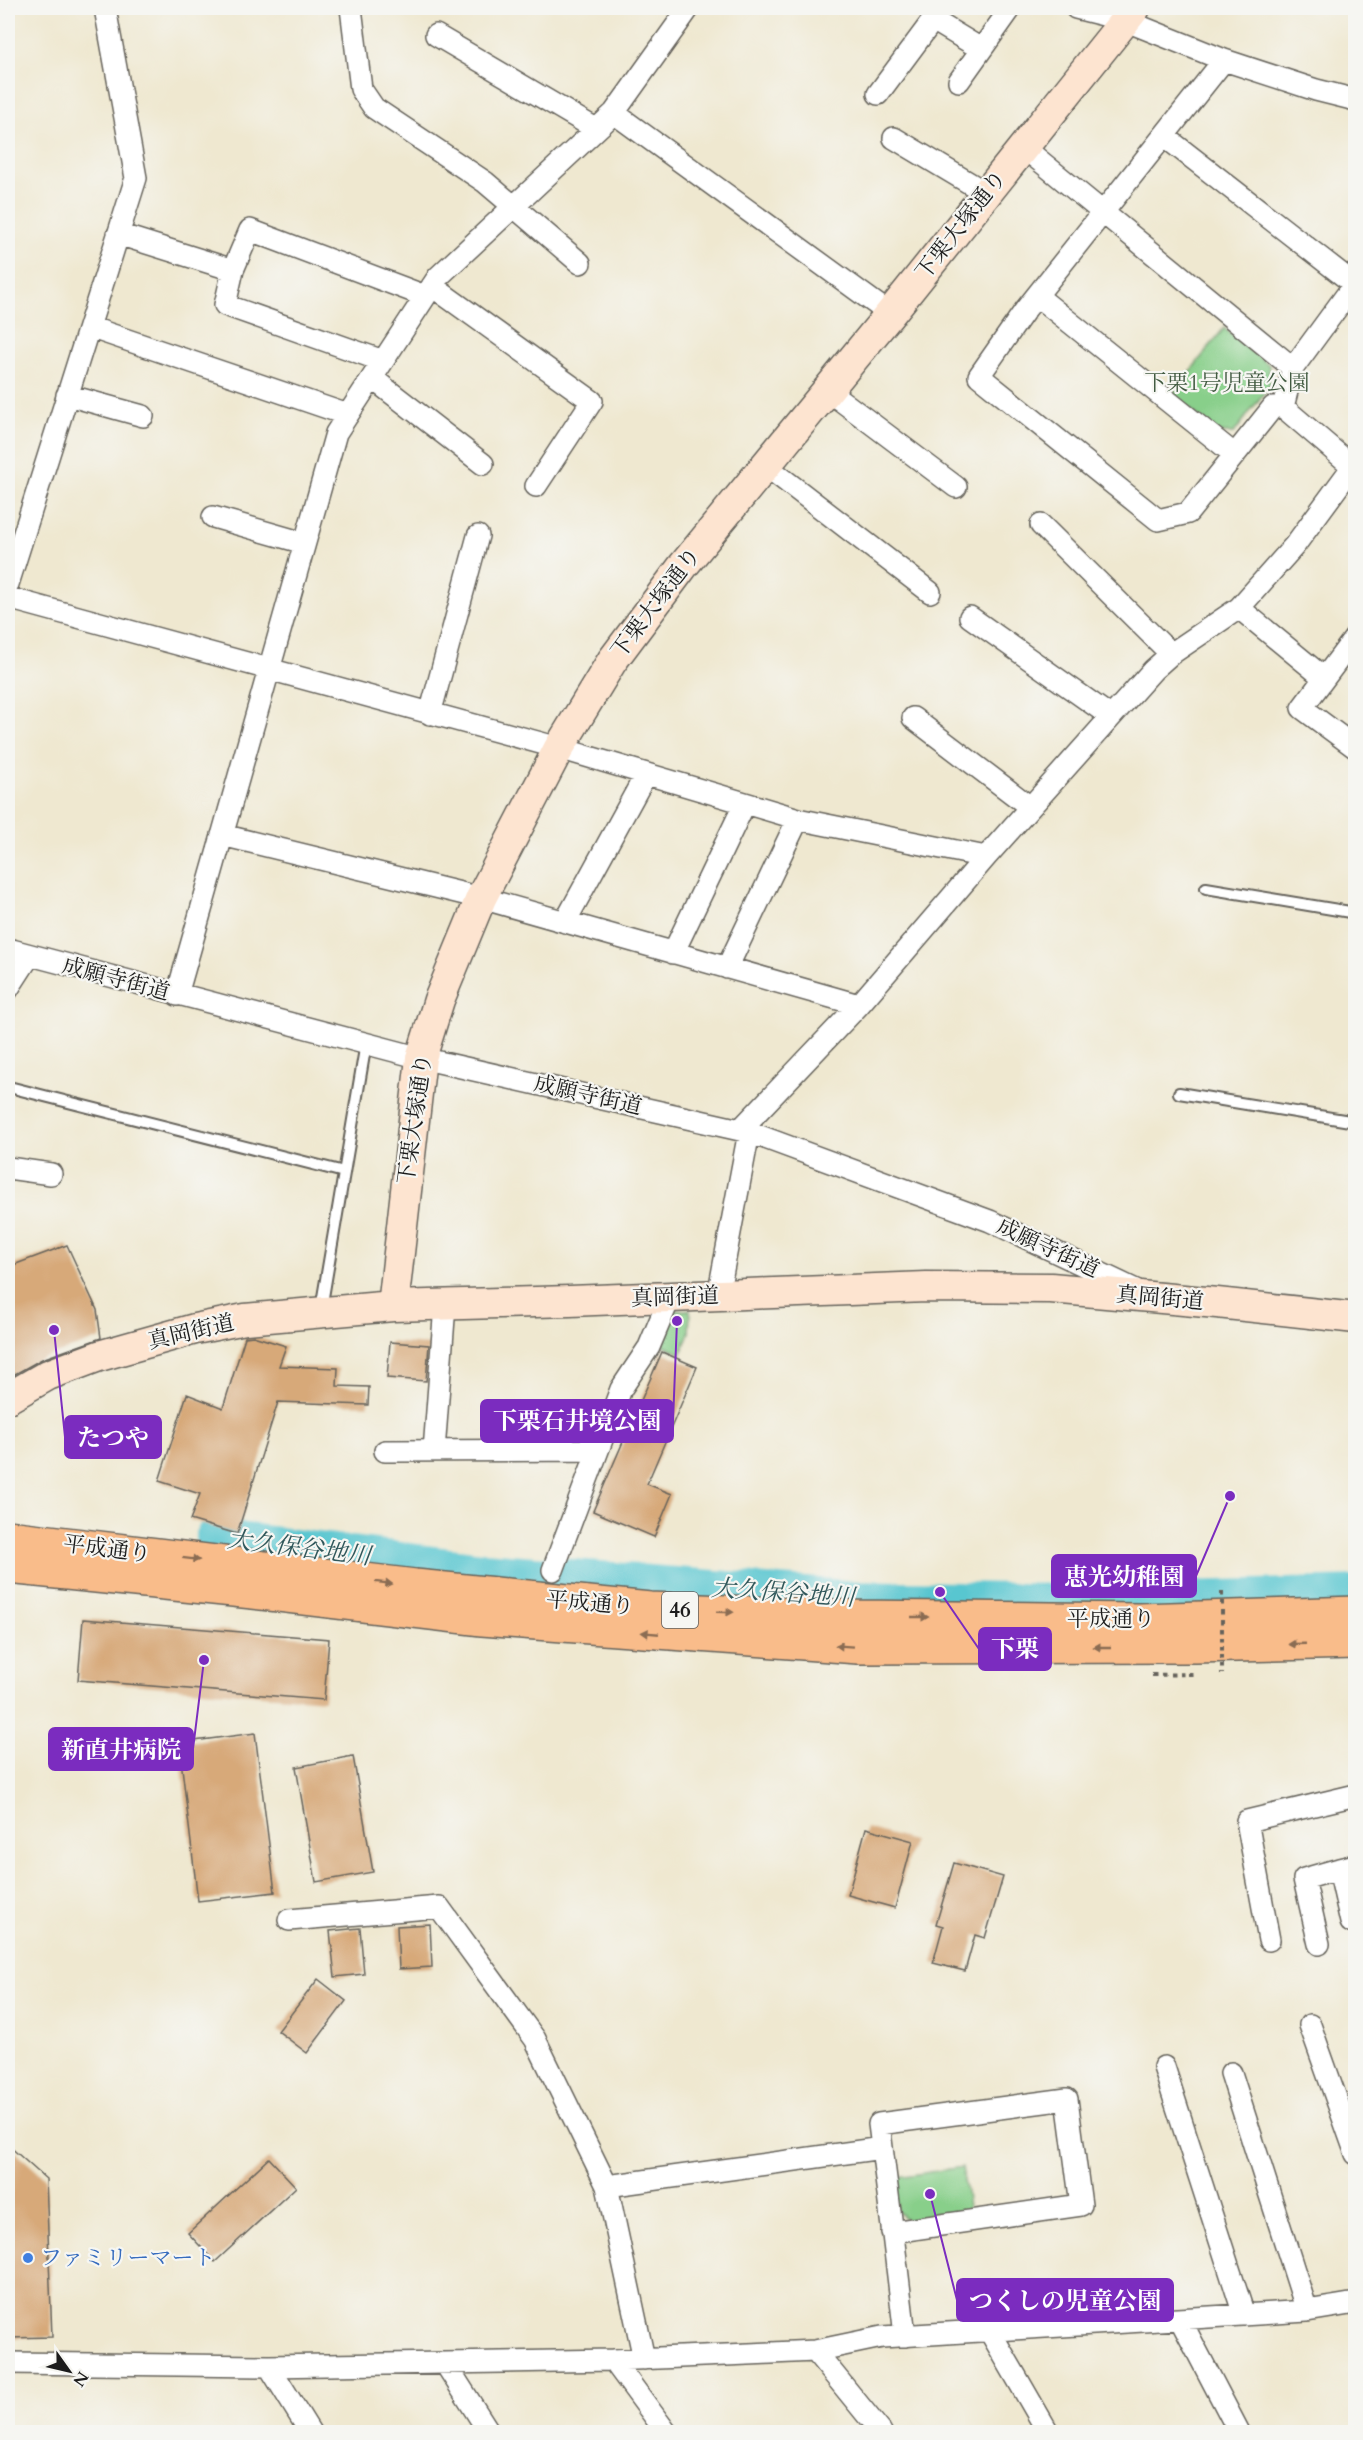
<svg xmlns="http://www.w3.org/2000/svg" width="1363" height="2440" viewBox="0 0 1363 2440" font-family="Cardo,'Noto Serif JP',serif">
  <rect width="100%" height="100%" fill="#f6f6f2"/>
  <filter id="ink" filterUnits="userSpaceOnUse"><feTurbulence type="fractalNoise" baseFrequency=".0167" numOctaves="2"/><feDisplacementMap in="SourceGraphic" scale="12" xChannelSelector="R" yChannelSelector="G"/><feConvolveMatrix kernelMatrix="1 2 1 2 8 2 1 2 1" color-interpolation-filters="sRGB"/></filter>
  <filter id="wash" filterUnits="userSpaceOnUse"><feTurbulence type="fractalNoise" baseFrequency=".008" numOctaves="4" result="noise"/><feDisplacementMap in="SourceGraphic" scale="24" xChannelSelector="R" yChannelSelector="G"/><feGaussianBlur stdDeviation="1.35" result="paint"/><feColorMatrix in="noise" values="0 0 0 0 0 0 0 0 0 0 0 0 0 0 0 0 0 1.4 0 .05"/><feComposite in="paint" operator="in"/></filter>
  <g filter="url(#wash)">
    <rect width="100%" height="100%" fill="#efe8d0"/>
    <path fill="#88cf8a" stroke="#527653" stroke-width="1.5" d="M1224 328 1269 365 1270 385 1234 433H1219L1172 395Z
      M669 1310H690L689 1333 681 1354 655 1341Z
      M962 2167 969 2213 909 2222 897 2211 891 2178Z"/>
    <g fill="none" stroke-linecap="round" stroke-linejoin="round">
      <path stroke="#59c6d0" stroke-width="36" d="M213 1537 483 1570 845 1598 1075 1602 1356 1594"/>
    </g>
    <g id="blocks">
      <path fill="#d7a979" d="M67 1245 97 1310 101 1338 42 1359 8 1378V1267Z
        M253 1336 286 1346 279 1366 338 1368 337 1386 369 1387 368 1405 278 1402 237 1534 190 1520 200 1494 159 1481 187 1394 223 1408 245 1337Z
        M390 1342 429 1345 426 1381 387 1378Z
        M662 1352 697 1367 647 1484 672 1494 654 1537 593 1511Z
        M83 1619 329 1639 324 1700 78 1680Z
        M255 1733 275 1892 198 1901 179 1743Z
        M353 1756 373 1872 316 1882 296 1767Z
        M866 1828 913 1841 895 1908 848 1895Z
        M954 1863 1003 1877 985 1938 975 1935 965 1971 933 1963 943 1926 936 1924Z
        M430 1924 432 1967 399 1969 397 1926Z
        M360 1928 364 1974 335 1977 330 1931Z
        M318 1979 346 2001 307 2053 278 2031Z
        M8 2145 46 2179 52 2337 8 2338Z
        M269 2158 296 2187 215 2262 188 2233Z"/>
    </g>
  </g>
  <g filter="url(#ink)">
    <use href="#blocks" fill-opacity="0" stroke="#66635b" stroke-width="1.5"/>
    <g fill="none" stroke-linecap="round" stroke-linejoin="round">
      <g stroke="#66635b" stroke-width="14">
        <path id="lane" d="M1206 888 1356 913
          M13 1088 344 1172
          M1179 1093 1356 1122
          M321 1309 366 1043"/>
      </g>
      <g stroke="#66635b" stroke-width="24">
        <path id="street" d="M351 8 361 89 374 108 485 182 580 263
          M1076 8 1124 20 1224 60 1316 90 1356 100
          M436 35 596 129
          M1224 60 1026 309 979 376 1158 520 1188 513 1273 407H1283
          M959 81 1011 8
          M878 94 933 20 981 49
          M614 113 890 314
          M1164 136 1354 284
          M894 138 986 193
          M1023 147 1293 368 1283 407 1352 466
          M118 234 233 270 250 230 425 296
          M233 270 225 305 383 361
          M432 286 592 401 536 486
          M1037 296 1235 455
          M89 327 348 415
          M1293 368 1356 282
          M372 378 483 464
          M827 390 956 487
          M67 395 143 416
          M765 465 930 592
          M213 517 304 543
          M1041 525 1171 654
          M8 584 136 178 105 8
          M8 598 559 748 802 820 986 857
          M1239 608 1324 678
          M970 617 1110 716
          M1356 636 1302 708 1356 748
          M430 714 478 536
          M913 718 1030 807
          M222 835 481 898 859 1005
          M565 922 646 774
          M8 949 421 1058 749 1132 990 1221 1138 1291
          M673 953 745 803
          M727 968 798 819
          M8 989 30 955
          M177 995 336 433 438 277 614 113 689 8
          M741 1129 859 1005 986 857 1153 670 1171 654 1239 608 1295 545 1356 462
          M8 1168 51 1174
          M718 1296 749 1132
          M385 1451 598 1450
          M434 1451 445 1305
          M553 1570 621 1389 649 1347 670 1297
          M1356 1865 1339 1869 1351 1922 1356 1921
          M289 1920 439 1907 535 2039 607 2186
          M1269 1940 1247 1821 1356 1795
          M1319 1944 1304 1879 1339 1869
          M1310 2025 1356 2154
          M1164 2067 1244 2315
          M1231 2073 1307 2311
          M892 2232 1081 2205 1067 2099 879 2124C888 2194 897 2265 905 2336
          M1180 2319 1239 2432
          M989 2330 1048 2432
          M815 2351 881 2432
          M644 2359 607 2186 882 2148
          M613 2360 666 2432
          M8 2363 269 2366 613 2360 815 2351 882 2337 1307 2311 1356 2303
          M445 2363 489 2432
          M269 2366 310 2432"/>
      </g>
      <g stroke="#66635b" stroke-width="33">
        <path id="secondary" d="M393 1306 421 1058 439 1000 481 898 559 748 612 661 683 566 890 314 1135 8
          M8 1398 48 1375 99 1356 195 1329 245 1319 393 1306 570 1301 926 1287 1051 1288 1217 1303 1356 1318"/>
      </g>
      <g stroke="#66635b" stroke-width="36">
        <path id="primary" d="M8 1537 415 1586 650 1609 856 1617 1139 1620 1356 1613
          M8 1567 253 1592 482 1619 858 1647 1196 1646 1356 1642"/>
      </g>
      <path stroke="#66635b" stroke-width="4" stroke-dasharray="4.5 4.5" stroke-linecap="butt" d="M1152 1675 1193 1674"/>
      <use href="#lane" stroke="#fff" stroke-width="10"/>
      <use href="#street" stroke="#fff" stroke-width="21"/>
      <use href="#secondary" stroke="#fde4d0" stroke-width="30"/>
      <use href="#primary" stroke="#f9bc8a" stroke-width="33"/>
      <path stroke="#66635b" stroke-width="4" stroke-dasharray="4.5 4.5" stroke-linecap="butt" d="M1222 1592V1674"/>
    </g>
    <defs><path id="oneway-solid" d="M-6-.8H1V-3.2L6.5 0L1 3.2V.8H-6Z" transform="scale(1.5)"/></defs>
    <g fill="#8a6c53">
      <use href="#oneway-solid" transform="translate(191 1559) rotate(7)"/>
      <use href="#oneway-solid" transform="translate(384 1583) rotate(7)"/>
      <use href="#oneway-solid" transform="translate(725 1612) rotate(2)"/>
      <use href="#oneway-solid" transform="translate(920 1617)"/>
      <use href="#oneway-solid" transform="translate(650 1633) rotate(-175)"/>
      <use href="#oneway-solid" transform="translate(1297 1644) rotate(178)"/>
      <use href="#oneway-solid" transform="translate(844 1646) rotate(-176)"/>
      <use href="#oneway-solid" transform="translate(1102 1647) rotate(180)"/>
    </g>
  </g>
  <circle fill="#3f7fe0" stroke="#f6f6f2" stroke-width="2" cx="28" cy="2258" r="6"/>
  <g text-anchor="middle" dominant-baseline="central" stroke-width="4.5" stroke-linejoin="round" paint-order="stroke">
    <rect fill="#f6f6f2" stroke="#5d5d5c" stroke-width="1.5" x="662" y="1592" width="36" height="36" rx="4.5"/>
    <g font-size="21" font-weight="bold" fill="#1c1c1c">
      <text x="680" y="1610">46</text>
    </g>
    <g font-size="22" fill="#1c1c1c" stroke="#f6f6f2">
      <text transform="translate(961 225) rotate(-52)">下栗大塚通り</text>
      <text transform="translate(656 603) rotate(-53)">下栗大塚通り</text>
      <text transform="translate(116 979) rotate(15)">成願寺街道</text>
      <text transform="translate(588 1095) rotate(13)">成願寺街道</text>
      <text transform="translate(415 1119) rotate(-82)">下栗大塚通り</text>
      <text transform="translate(1048 1248) rotate(25)">成願寺街道</text>
      <text transform="translate(675 1297) rotate(-2)">真岡街道</text>
      <text transform="translate(1160 1298) rotate(5)">真岡街道</text>
      <text transform="translate(191 1332) rotate(-13)">真岡街道</text>
      <text transform="translate(107 1549) rotate(7)">平成通り</text>
      <text transform="translate(590 1603) rotate(5)">平成通り</text>
      <text x="1111" y="1619">平成通り</text>
    </g>
    <g font-size="22" fill="#425b42" stroke="#f6f6f2">
      <text x="1227" y="383">下栗1号児童公園</text>
    </g>
    <g font-size="22" fill="#366cbe" stroke="#f6f6f2" text-anchor="start">
      <text x="40" y="2258">ファミリーマート</text>
    </g>
    <g font-size="24" font-style="italic" fill="#31585b" stroke="#f6f6f2">
      <text transform="translate(299 1548) rotate(7)">大久保谷地川</text>
      <text transform="translate(783 1593) rotate(4)">大久保谷地川</text>
    </g>
  </g>
  <path fill="none" stroke="#7b2cbf" stroke-width="2" d="M677 1321L673 1421M54 1330L65 1437M1230 1496L1196 1576M940 1592L979 1649M204 1660L193 1749M930 2194L957 2300"/>
  <g fill="#7b2cbf" stroke="#f6f6f2" stroke-width="2">
    <circle cx="677" cy="1321" r="6"/>
    <circle cx="54" cy="1330" r="6"/>
    <circle cx="1230" cy="1496" r="6"/>
    <circle cx="940" cy="1592" r="6"/>
    <circle cx="204" cy="1660" r="6"/>
    <circle cx="930" cy="2194" r="6"/>
  </g>
  <g fill="#7b2cbf" stroke="#7b2cbf" stroke-width="2">
    <rect x="481" y="1400" width="192" height="42" rx="6"/>
    <rect x="65" y="1416" width="96" height="42" rx="6"/>
    <rect x="1052" y="1555" width="144" height="42" rx="6"/>
    <rect x="979" y="1628" width="72" height="42" rx="6"/>
    <rect x="49" y="1728" width="144" height="42" rx="6"/>
    <rect x="957" y="2279" width="216" height="42" rx="6"/>
  </g>
  <g font-size="24" text-anchor="middle" font-weight="bold" fill="#fff">
    <text x="577" y="1429">下栗石井境公園</text>
    <text x="113" y="1446">たつや</text>
    <text x="1124" y="1585">恵光幼稚園</text>
    <text x="1015" y="1657">下栗</text>
    <text x="121" y="1758">新直井病院</text>
    <text x="1065" y="2309">つくしの児童公園</text>
  </g>
  <rect width="1363" height="2440" fill="none" stroke="#f6f6f2" stroke-width="30"/>
  <g transform="translate(69 2371) rotate(124)" stroke="#f6f6f2" stroke-width="4.5" paint-order="stroke">
  <path d="M0-4.5L10 22L0 15L-10 22Z" fill="#1c1c1c"/>
  <text y="-9" font-size="16" font-weight="bold" text-anchor="middle" fill="#1c1c1c">N</text>
  </g>
</svg>
